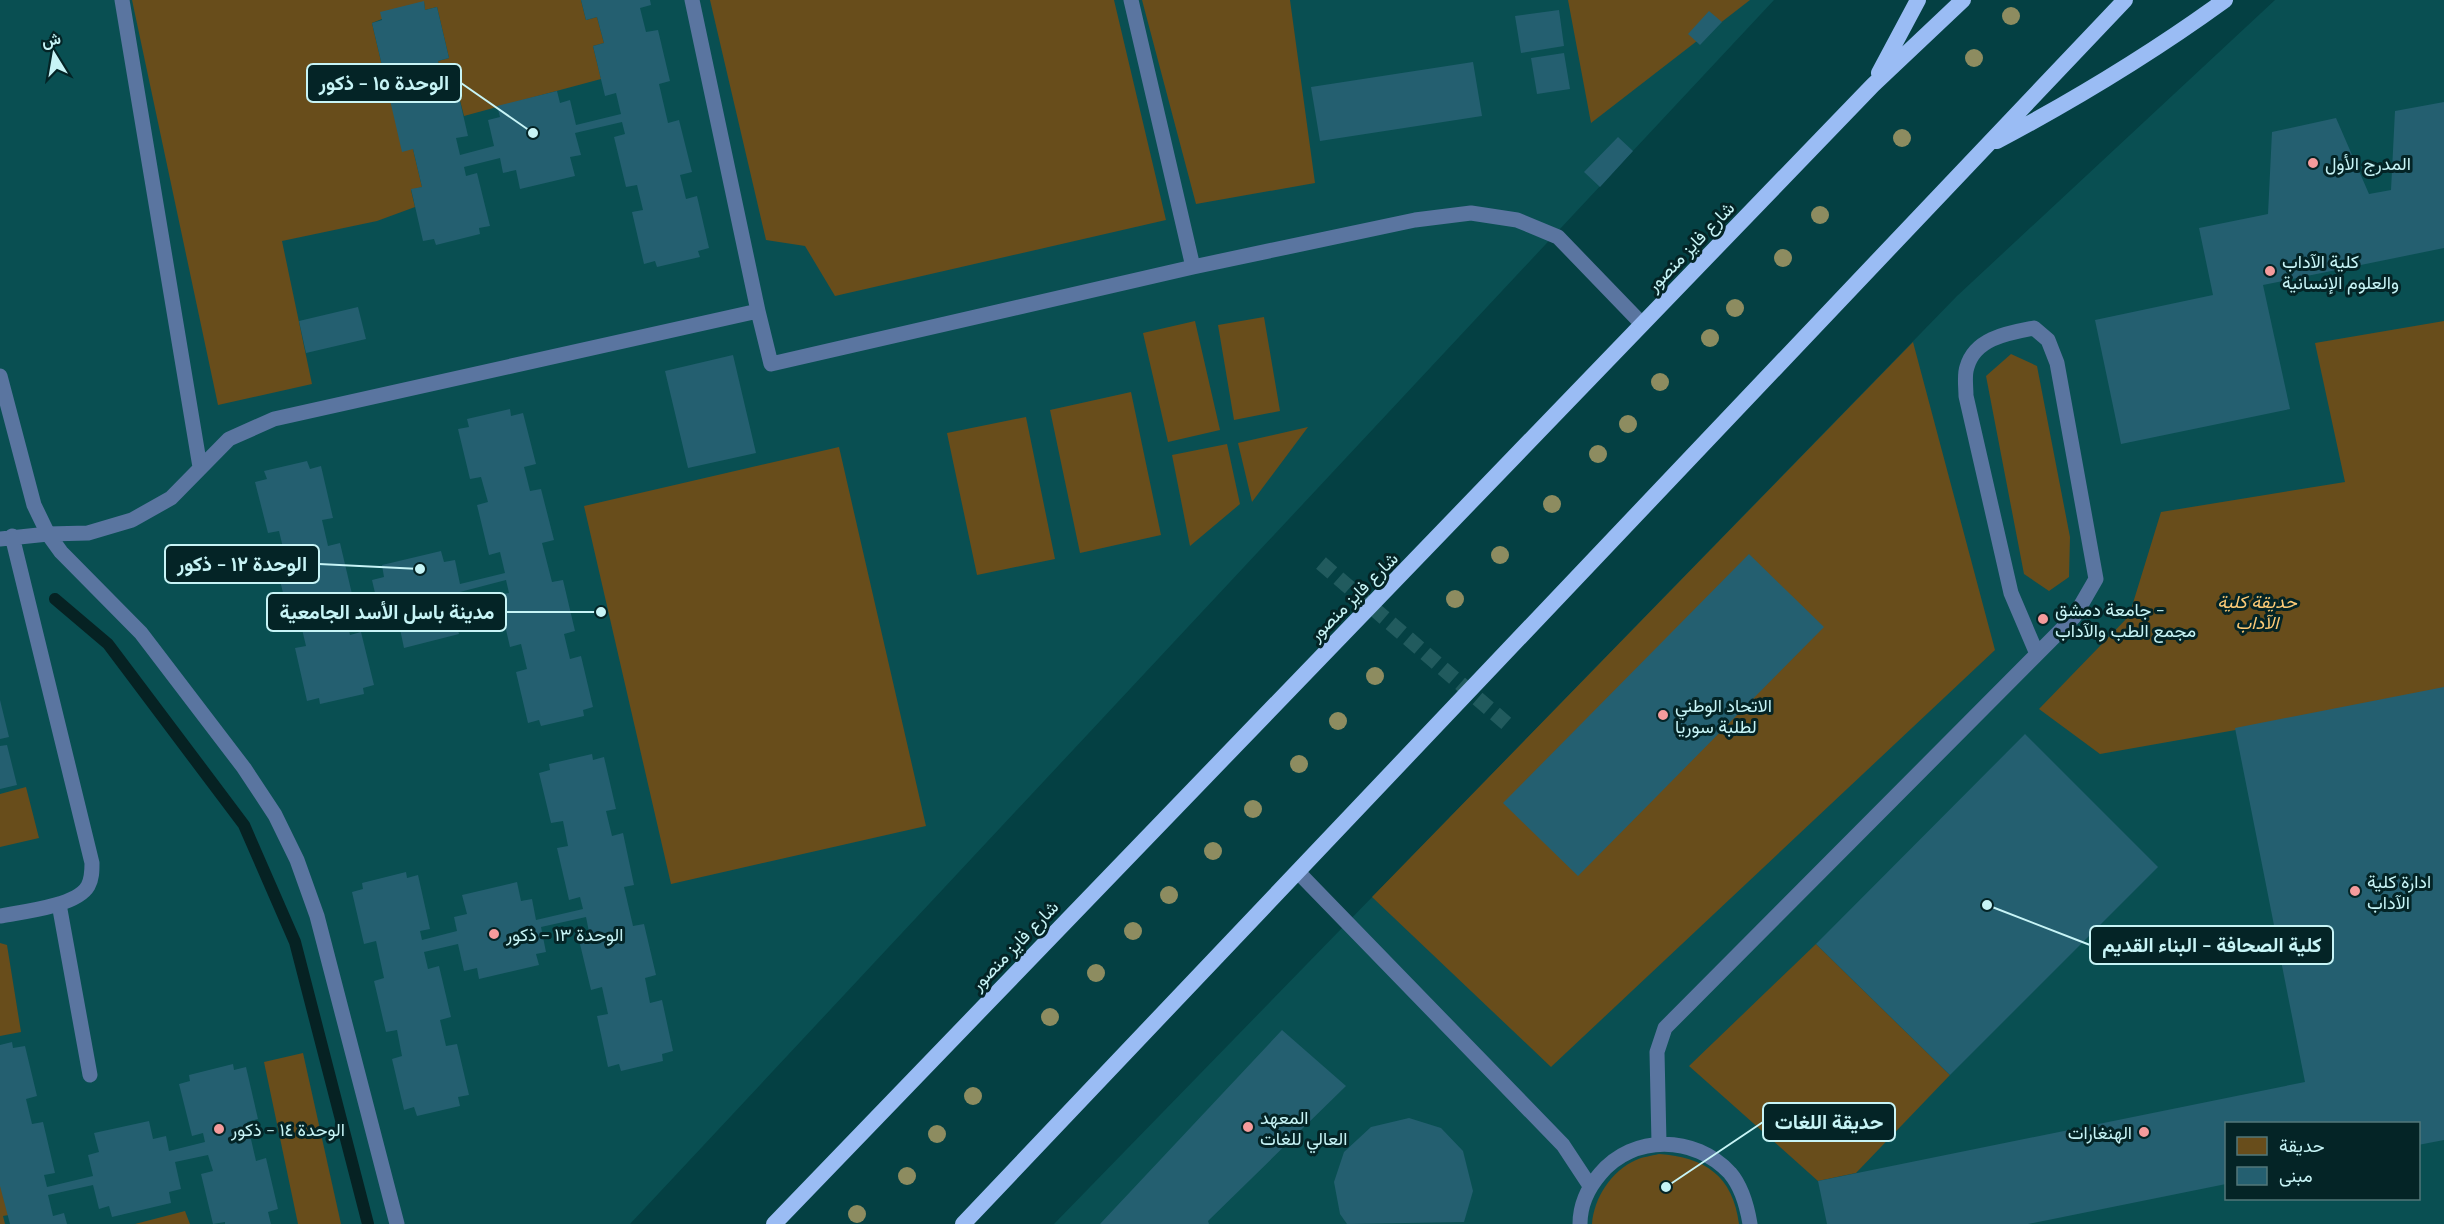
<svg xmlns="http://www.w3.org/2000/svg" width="2444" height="1224" viewBox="0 0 2444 1224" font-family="'Playfair Display',Vazirmatn,serif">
  <rect width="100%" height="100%" fill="#044043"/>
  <path fill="#094f52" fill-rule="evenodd" d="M0 0H1774L630 1224H0Z
    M2275 0H2444V1224H1054L1957 296ZM2226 1124H2418V1198H2226Z"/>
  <path fill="#684d1b" d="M132 0H581L586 20 597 17 604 43 593 46 601 79 464 116 456 85 444 87 438 61 449 58 437 7 425 10 424 2 372 23 384 74 395 71 401 97 390 100 413 149 422 187 411 190 415 207 377 221 282 241 312 384 218 405Z
    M710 0H1114L1166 220 835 296 805 246 766 240Z
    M1142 0H1290L1315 183 1196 204Z
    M1568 0H1750L1591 123Z
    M1264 317 1280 411 1234 420 1218 325Z
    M1195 321 1220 430 1168 442 1143 333Z
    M2444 321V693L2100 754 2039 709 2129 616 2161 512 2345 482 2315 343Z
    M1913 342 1995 650 1551 1067 1372 897Z
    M2011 354 2037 366 2070 537 2069 577 2049 591 2024 574 1986 376Z
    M1131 392 1161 535 1080 553 1050 410Z
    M1026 417 1055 559 977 575 947 433Z
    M1308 427 1252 502 1238 443Z
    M1227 444 1240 504 1190 546 1172 455Z
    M839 447 926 826 671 884 584 506Z
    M26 787 39 838 0 847V794Z
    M0 943 7 945 21 1032 0 1036Z
    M1816 944 1950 1075 1856 1173 1818 1181 1689 1066Z
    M303 1053 341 1224H298L264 1062Z
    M1659 1154C1705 1157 1733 1176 1739 1224H1592C1594 1198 1611 1171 1636 1160 1642 1157 1651 1156 1659 1154Z
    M0 1176 14 1214 3 1216 5 1224H0Z
    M185 1211 190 1224H135Z"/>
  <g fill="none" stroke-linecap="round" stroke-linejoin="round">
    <path stroke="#062223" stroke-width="12" d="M55 599 108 644 244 825 295 942 368 1224"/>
  </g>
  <path fill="#245f70" d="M581 0H650L651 5 640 8 646 32 658 30 670 81 659 84 668 123 679 120 692 172 680 175 686 199 697 196 709 248 698 251 700 257 657 267 655 261 644 264 632 212 643 210 637 185 626 187 614 137 625 134 622 122 575 133 581 155 570 157 575 176 520 189 516 170 503 173 500 158 464 167 466 176 477 173 490 226 479 228 480 234 436 245 434 239 423 241 411 189 422 187 413 149 402 152 390 100 401 97 395 71 384 74 372 23 382 20 380 12 424 1 425 10 437 7 449 58 438 61 444 87 456 84 468 136 456 138 460 155 494 146 488 120 500 117 497 106 557 91 560 103 570 100 576 125 621 114 616 93 605 96 593 46 604 43 597 17 586 20Z
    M1559 10 1564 46 1521 53 1515 16Z
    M1709 11 1722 22 1700 45 1688 34Z
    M1564 53 1570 89 1537 94 1531 58Z
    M1473 62 1482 116 1320 141 1311 87Z
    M2444 102V248L2263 285 2290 409 2121 444 2095 320 2213 295 2199 228 2268 214 2272 132 2336 118 2369 194 2391 190 2395 111Z
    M1618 137 1633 151 1600 187 1584 172Z
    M358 307 366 339 306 353 299 321Z
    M733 355 756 453 688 468 665 371Z
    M510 409 511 416 523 413 536 464 524 467 530 491 541 489 554 540 542 543 552 582 563 580 575 631 564 634 570 659 581 656 593 707 583 710 584 716 541 726 539 720 528 723 516 672 527 669 521 644 510 647 498 595 509 593 506 580 460 592 465 613 454 616 459 634 404 648 400 629 387 632 384 618 348 626 350 635 361 632 374 685 363 688 364 694 320 704 319 698 307 701 295 648 306 646 297 608 287 610 275 559 285 556 279 531 268 533 255 482 267 479 264 471 307 461 310 469 321 466 333 518 322 520 328 546 340 543 352 594 340 597 345 614 378 606 372 580 384 577 382 565 441 551 444 562 455 560 460 584 505 573 500 552 489 555 477 505 488 502 481 477 470 479 458 429 469 427 467 419Z
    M1749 554 1824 627 1578 876 1503 803Z
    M2444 687V1140L2418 1145V1124H2226V1184L2028 1224H1827L1818 1181 2305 1082 2235 728Z
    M0 700 9 737 0 739Z
    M2025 734 2158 867 1950 1075 1816 944Z
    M7 745 17 785 0 789V746Z
    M592 754 593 760 604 757 616 809 606 811 612 836 623 833 634 885 624 887 633 926 644 924 656 975 645 978 650 1003 662 1000 673 1051 662 1054 663 1061 621 1071 619 1064 608 1067 597 1016 608 1014 602 987 591 990 579 940 590 937 586 917 541 927 546 952 536 954 539 965 479 979 477 968 464 971 458 944 424 952 428 969 439 966 451 1017 440 1020 446 1046 457 1044 469 1095 458 1097 460 1106 417 1116 414 1107 404 1110 392 1059 402 1056 397 1030 386 1032 374 981 384 978 376 941 364 944 352 892 363 889 362 883 406 872 407 878 418 875 430 929 420 931 422 940 457 931 454 917 467 914 462 895 517 882 521 901 532 899 536 920 583 909 580 897 569 900 557 848 568 846 563 821 551 823 539 773 550 770 549 764Z
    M1282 1030 1346 1086 1208 1221 1209 1224H1100Z
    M12 1042 13 1048 25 1046 37 1096 26 1099 32 1124 43 1122 55 1173 44 1175 47 1187 93 1176 88 1155 99 1152 94 1133 149 1121 153 1139 166 1136 169 1151 205 1142 203 1133 192 1136 179 1084 190 1081 189 1075 233 1064 234 1070 246 1067 258 1119 247 1122 256 1161 266 1158 278 1209 268 1212 271 1224H225V1222L213 1224 201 1174 213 1171 208 1155 175 1162 181 1189 169 1192 171 1203 112 1217 109 1206 99 1209 93 1185 48 1195 53 1216 64 1213 67 1224H10L0 1186V1045Z
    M1409 1118 1441 1128 1463 1151 1473 1191 1464 1222 1347 1224 1340 1214 1334 1182 1344 1152 1371 1127Z"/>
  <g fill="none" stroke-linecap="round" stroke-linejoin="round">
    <path stroke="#215b5e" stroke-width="15" stroke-dasharray="15 8" stroke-linecap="butt" d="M1321 563 1507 724"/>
    <path stroke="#5a75a0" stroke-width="15" d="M122 0 200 467
      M692 0 758 311
      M1131 0 1193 267
      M0 376 34 505 48 534 61 552 141 633 244 768 275 815 297 860 317 916 397 1224
      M0 539 48 534 88 533 132 520 171 498 229 439 274 419 758 311 771 364 1193 267 1415 220 1471 213 1517 220 1558 237 1642 324
      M1298 872 1563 1145 1590 1186
      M59 904 90 1075
      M0 916C22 912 77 906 88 886 92 879 92 871 92 863L12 536
      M1659 1143 1657 1052 1665 1028 2074 617 2096 579 2057 363 2048 340 2034 328C2008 333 1975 338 1967 367 1964 375 1966 387 1966 396L2011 593 2037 654
      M1580 1224C1580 1205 1588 1188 1600 1174 1633 1134 1695 1135 1730 1173 1742 1187 1747 1206 1750 1224"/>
    <path stroke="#9abcf4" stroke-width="16" d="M1879 73 1918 0
      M1997 141C2076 99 2152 53 2225 0
      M774 1224 1873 85 1963 0
      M963 1224 2125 0"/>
  </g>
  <g fill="#8d8c60">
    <circle cx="2011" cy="16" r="9"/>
    <circle cx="1974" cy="58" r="9"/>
    <circle cx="1902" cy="138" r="9"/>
    <circle cx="1820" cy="215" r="9"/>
    <circle cx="1783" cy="258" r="9"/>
    <circle cx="1735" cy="308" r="9"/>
    <circle cx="1710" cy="338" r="9"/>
    <circle cx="1660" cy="382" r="9"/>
    <circle cx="1628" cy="424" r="9"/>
    <circle cx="1598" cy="454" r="9"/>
    <circle cx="1552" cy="504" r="9"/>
    <circle cx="1500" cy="555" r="9"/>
    <circle cx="1455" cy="599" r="9"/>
    <circle cx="1375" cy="676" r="9"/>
    <circle cx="1338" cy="721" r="9"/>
    <circle cx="1299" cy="764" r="9"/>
    <circle cx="1253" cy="809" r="9"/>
    <circle cx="1213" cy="851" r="9"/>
    <circle cx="1169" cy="895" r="9"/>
    <circle cx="1133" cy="931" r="9"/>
    <circle cx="1096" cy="973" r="9"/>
    <circle cx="1050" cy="1017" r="9"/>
    <circle cx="973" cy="1096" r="9"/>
    <circle cx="937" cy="1134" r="9"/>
    <circle cx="907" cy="1176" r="9"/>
    <circle cx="857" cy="1214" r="9"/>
  </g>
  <g fill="#f59b9c" stroke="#042426" stroke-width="2">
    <circle cx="2313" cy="163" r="6"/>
    <circle cx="2270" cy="271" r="6"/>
    <circle cx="2043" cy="619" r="6"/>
    <circle cx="1663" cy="715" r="6"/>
    <circle cx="2355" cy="891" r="6"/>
    <circle cx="494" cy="934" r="6"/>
    <circle cx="1248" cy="1127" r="6"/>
    <circle cx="219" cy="1129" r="6"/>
    <circle cx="2144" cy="1132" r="6"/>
  </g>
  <g text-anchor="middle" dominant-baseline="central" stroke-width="6" stroke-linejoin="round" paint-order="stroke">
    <g font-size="18" fill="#c7f4f6" stroke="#042426" text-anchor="start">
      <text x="2325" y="163">المدرج الأول</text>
      <text x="2282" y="261">كلية الآداب<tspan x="2282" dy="21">والعلوم الإنسانية</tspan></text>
      <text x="2055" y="609">جامعة دمشق -<tspan x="2055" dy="21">مجمع الطب والآداب</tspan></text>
      <text x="1675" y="705">الاتحاد الوطني<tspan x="1675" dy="21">لطلبة سوريا</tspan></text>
      <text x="2367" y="881">ادارة كلية<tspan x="2367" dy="21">الآداب</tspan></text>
      <text x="506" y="934">الوحدة ١٣ - ذكور</text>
      <text x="1260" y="1117">المعهد<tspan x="1260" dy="21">العالي للغات</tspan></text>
      <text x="231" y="1129">الوحدة ١٤ - ذكور</text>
      <text x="2132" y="1132" text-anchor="end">الهنغارات</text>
    </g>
    <g font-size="18" fill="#c7f4f6" stroke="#042426">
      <text transform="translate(1690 246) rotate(-46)">شارع فايز منصور</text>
      <text transform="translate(1353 596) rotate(-45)">شارع فايز منصور</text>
      <text transform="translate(1014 945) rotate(-46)">شارع فايز منصور</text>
    </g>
    <g font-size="18" font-style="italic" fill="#fdcb77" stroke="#042426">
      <text x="2257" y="601">حديقة كلية<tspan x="2257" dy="21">الآداب</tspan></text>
    </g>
  </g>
  <path fill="none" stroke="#c7f4f6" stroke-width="2" d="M533 133L461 83M420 569L319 564M601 612L506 612M1987 905L2090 945M1666 1187L1763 1122"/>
  <g fill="#c7f4f6" stroke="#042426" stroke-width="2">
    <circle cx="533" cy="133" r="6"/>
    <circle cx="420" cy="569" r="6"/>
    <circle cx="601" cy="612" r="6"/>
    <circle cx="1987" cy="905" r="6"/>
    <circle cx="1666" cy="1187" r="6"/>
  </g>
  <g fill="#042426" stroke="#c7f4f6" stroke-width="2">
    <rect x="307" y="64" width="154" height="38" rx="6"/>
    <rect x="165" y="545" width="154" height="38" rx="6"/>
    <rect x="267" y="593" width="239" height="38" rx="6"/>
    <rect x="2090" y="926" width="243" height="38" rx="6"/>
    <rect x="1763" y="1103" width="132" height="38" rx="6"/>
  </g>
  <g font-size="20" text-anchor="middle" font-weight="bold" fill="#c7f4f6">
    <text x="384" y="90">الوحدة ١٥ - ذكور</text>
    <text x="242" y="571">الوحدة ١٢ - ذكور</text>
    <text x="387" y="619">مدينة باسل الأسد الجامعية</text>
    <text x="2212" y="952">كلية الصحافة - البناء القديم</text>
    <text x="1829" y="1129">حديقة اللغات</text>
  </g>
  <rect x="2225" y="1122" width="195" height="78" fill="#042426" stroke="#527779" stroke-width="1.5"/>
  <rect x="2237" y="1137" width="30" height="18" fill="#684d1b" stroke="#527779" stroke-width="1.5"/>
  <text x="2279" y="1152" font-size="18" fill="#c7f4f6">حديقة</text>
  <rect x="2237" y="1167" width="30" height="18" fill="#245f70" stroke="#527779" stroke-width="1.5"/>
  <text x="2279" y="1182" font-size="18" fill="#c7f4f6">مبنى</text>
  <g transform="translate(54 54) rotate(349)" stroke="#042426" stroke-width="4.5" paint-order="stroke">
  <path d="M0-4.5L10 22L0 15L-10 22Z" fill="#c7f4f6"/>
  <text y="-9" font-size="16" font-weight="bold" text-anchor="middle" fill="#c7f4f6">ش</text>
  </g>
</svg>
